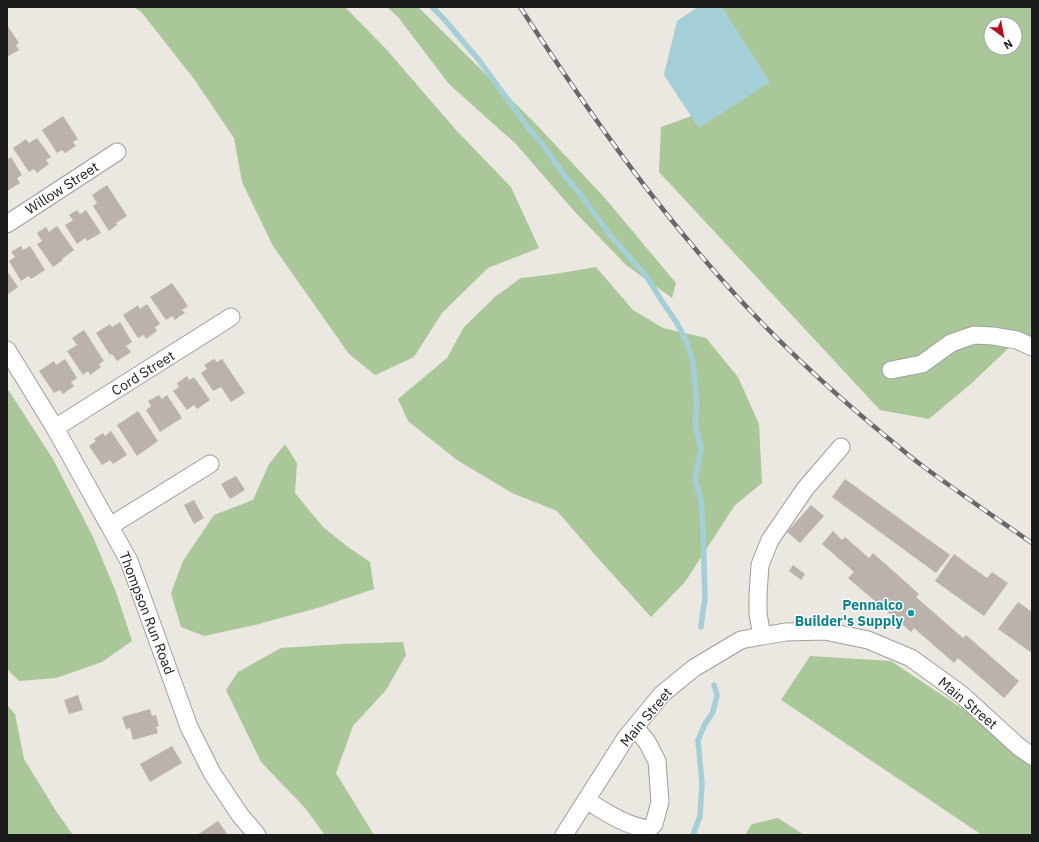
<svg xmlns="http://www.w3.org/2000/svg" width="1039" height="842" viewBox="0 0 1039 842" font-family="'IBM Plex Sans',sans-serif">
  <rect width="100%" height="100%" fill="#ebe7e1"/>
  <path fill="#aac799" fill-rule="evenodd" d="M134 7H345L386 49 456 130 511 187 539 248 488 268 442 313 414 357 375 375 349 354 273 246 242 182 234 138 194 79 142 13Z
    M387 7H418L532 120 604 197 676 283 672 298 626 265 575 212 516 144 449 84 398 17Z
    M713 7H1032V348L1017 340 973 382 929 419 880 410 659 172 661 127 722 105ZM991 24H1015V48H991Z
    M596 267 633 310 663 328 706 338 738 377 759 424 762 483 735 505 685 582 651 617 597 557 557 511 512 493 457 460 408 421 398 399 447 358 464 327 496 296 521 278 555 274Z
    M7 388 53 459 93 537 116 592 132 641 102 662 56 678 19 681 7 669Z
    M285 444 297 463 295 493 323 527 348 547 370 562 374 589 321 607 255 625 204 636 181 627 171 593 183 561 214 515 253 500 269 464Z
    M403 642 406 655 386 690 353 726 336 773 374 835H325L305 808 261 762 226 690 238 672 281 648 343 644Z
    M810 656 891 661 1032 755V835H982L781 700Z
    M7 705 15 714 24 759 56 811 73 835H7Z
    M778 818 804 835H745L752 824Z"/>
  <path fill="#a4cfd6" d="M698 7H722L770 82 699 128 664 75 677 21Z"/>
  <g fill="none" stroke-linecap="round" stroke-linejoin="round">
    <path stroke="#a4cfd6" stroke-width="5.5" d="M432 7 443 18 478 59 530 130 541 142 564 175 580 194 610 235 647 277 663 303 677 323 686 341 693 362 697 408 695 422 701 449 695 479 701 500 703 525 705 600 703 610 701 627
      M693 835 694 832 700 816 702 784 698 740 705 724 713 712 717 695 714 685"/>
  </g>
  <path fill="#bbb2ae" d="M7 25 19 43 16 45 19 50 7 57Z
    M63 116 78 139 73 142 76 146 65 153 62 150 57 153 42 130Z
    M37 138 51 157 46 160 49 164 37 173 34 169 29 172 13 148 26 139 29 143Z
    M11 157 22 175 17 178 20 183 7 191V160Z
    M107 185 127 216 116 223 117 225 109 231 93 206 97 203 92 195Z
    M77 210 80 214 86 210 101 233 87 241 85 238 77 244 65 225 73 220 69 215Z
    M57 226 74 250 62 259 63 260 53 267 37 244 42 241 37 233 46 227 49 232Z
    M21 246 23 250 30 246 45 270 31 279 29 276 21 281 9 261 15 257 11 252Z
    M7 271 18 287 7 295Z
    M172 283 188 306 182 310 185 313 180 316 175 320 172 316 166 320 150 297Z
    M147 304 160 324 155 327 157 331 146 339 144 335 138 338 123 315 138 305 140 309Z
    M120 322 132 342 126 346 131 352 117 361 112 354 110 355 96 333 110 324 112 327Z
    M84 330 104 361 99 364 101 367 90 375 88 371 83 375 67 351 77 345 72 338Z
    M65 359 77 378 71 382 74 386 63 394 60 390 54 393 39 371 54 361 56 365Z
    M214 359 217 362 222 359 245 393 231 402 221 387 213 391 201 373 207 369 204 365Z
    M187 376 189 380 194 377 210 400 197 409 194 405 187 410 173 391 179 387 177 383Z
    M159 395 162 399 167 395 182 418 160 432 146 410 151 406 148 401Z
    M138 411 158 441 137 456 117 425Z
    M111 431 127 455 113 464 110 460 102 465 89 446 96 441 94 439 103 433 105 436Z
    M236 476 245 490 230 499 221 484Z
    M845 479 950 555 936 573 832 497Z
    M194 500 204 518 194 524 184 505Z
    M811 505 824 516 800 543 787 532Z
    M833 531 842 540 845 537 869 558 873 553 919 594 916 597 963 638 966 635 1019 681 1004 698 958 658 954 663 914 628 911 632 848 578 854 572 822 544Z
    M954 554 987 578 992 572 1008 583 984 616 935 581Z
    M793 565 805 574 801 580 789 571Z
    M1018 602 1032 612V653L998 629Z
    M78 695 83 710 69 714 64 700Z
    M150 709 152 716 156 715 159 726 156 727 158 733 133 740 130 728 126 729 122 717Z
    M172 746 182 763 150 782 140 764Z
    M218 821 228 835H197Z"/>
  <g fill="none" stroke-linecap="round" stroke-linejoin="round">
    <g stroke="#9e9e9e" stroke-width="19">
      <path id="minor" d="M7 224 117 152
        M7 350 55 428 129 561 189 727 212 773 240 815 257 835
        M891 370 922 364 951 343 974 335 993 336 1017 340 1032 347
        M55 428 231 317
        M110 526 210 464
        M762 636 758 614V594L760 565 770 540 805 489 841 447
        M586 800C605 812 626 826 649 829L654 824 660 802 657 761 647 742 635 727
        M564 835 625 739 662 694 694 668 741 640 762 636 786 632 825 631 868 640 911 658 962 695 1019 747 1032 756"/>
    </g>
    <use href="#minor" stroke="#fff" stroke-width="17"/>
    <g stroke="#686868" stroke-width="4.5">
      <path id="rail" d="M520 7C592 118 669 227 762 323 800 362 841 399 883 434 897 445 910 457 924 467 959 493 996 518 1032 543"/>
    </g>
    <use href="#rail" stroke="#fff" stroke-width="3" stroke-dasharray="9" stroke-linecap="butt"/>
  </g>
  <circle fill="#0f9aa8" stroke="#fff" stroke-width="1.5" cx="911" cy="613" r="4"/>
  <g text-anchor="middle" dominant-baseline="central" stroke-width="3" stroke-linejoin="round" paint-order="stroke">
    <g font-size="14" fill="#1a1a1a" stroke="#fff">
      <text transform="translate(62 188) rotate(-33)">Willow Street</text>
      <text transform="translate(143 373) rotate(-32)">Cord Street</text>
      <text transform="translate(147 613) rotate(69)">Thompson Run Road</text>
      <text transform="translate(968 703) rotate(40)">Main Street</text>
      <text transform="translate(646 717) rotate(-50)">Main Street</text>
    </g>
    <g font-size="14" font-weight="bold" fill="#0d838f" stroke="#fff" text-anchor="end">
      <text x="903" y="605">Pennalco<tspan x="903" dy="16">Builder's Supply</tspan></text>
    </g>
  </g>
  <rect width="1039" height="842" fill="none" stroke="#1a1a1a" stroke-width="16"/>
  <g transform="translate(1003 36) rotate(148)"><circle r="19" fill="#ffffff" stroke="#a3a3a3"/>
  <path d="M0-3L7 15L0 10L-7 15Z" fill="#b4111e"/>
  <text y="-6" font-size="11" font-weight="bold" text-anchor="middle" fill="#1a1a1a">N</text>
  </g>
</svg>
